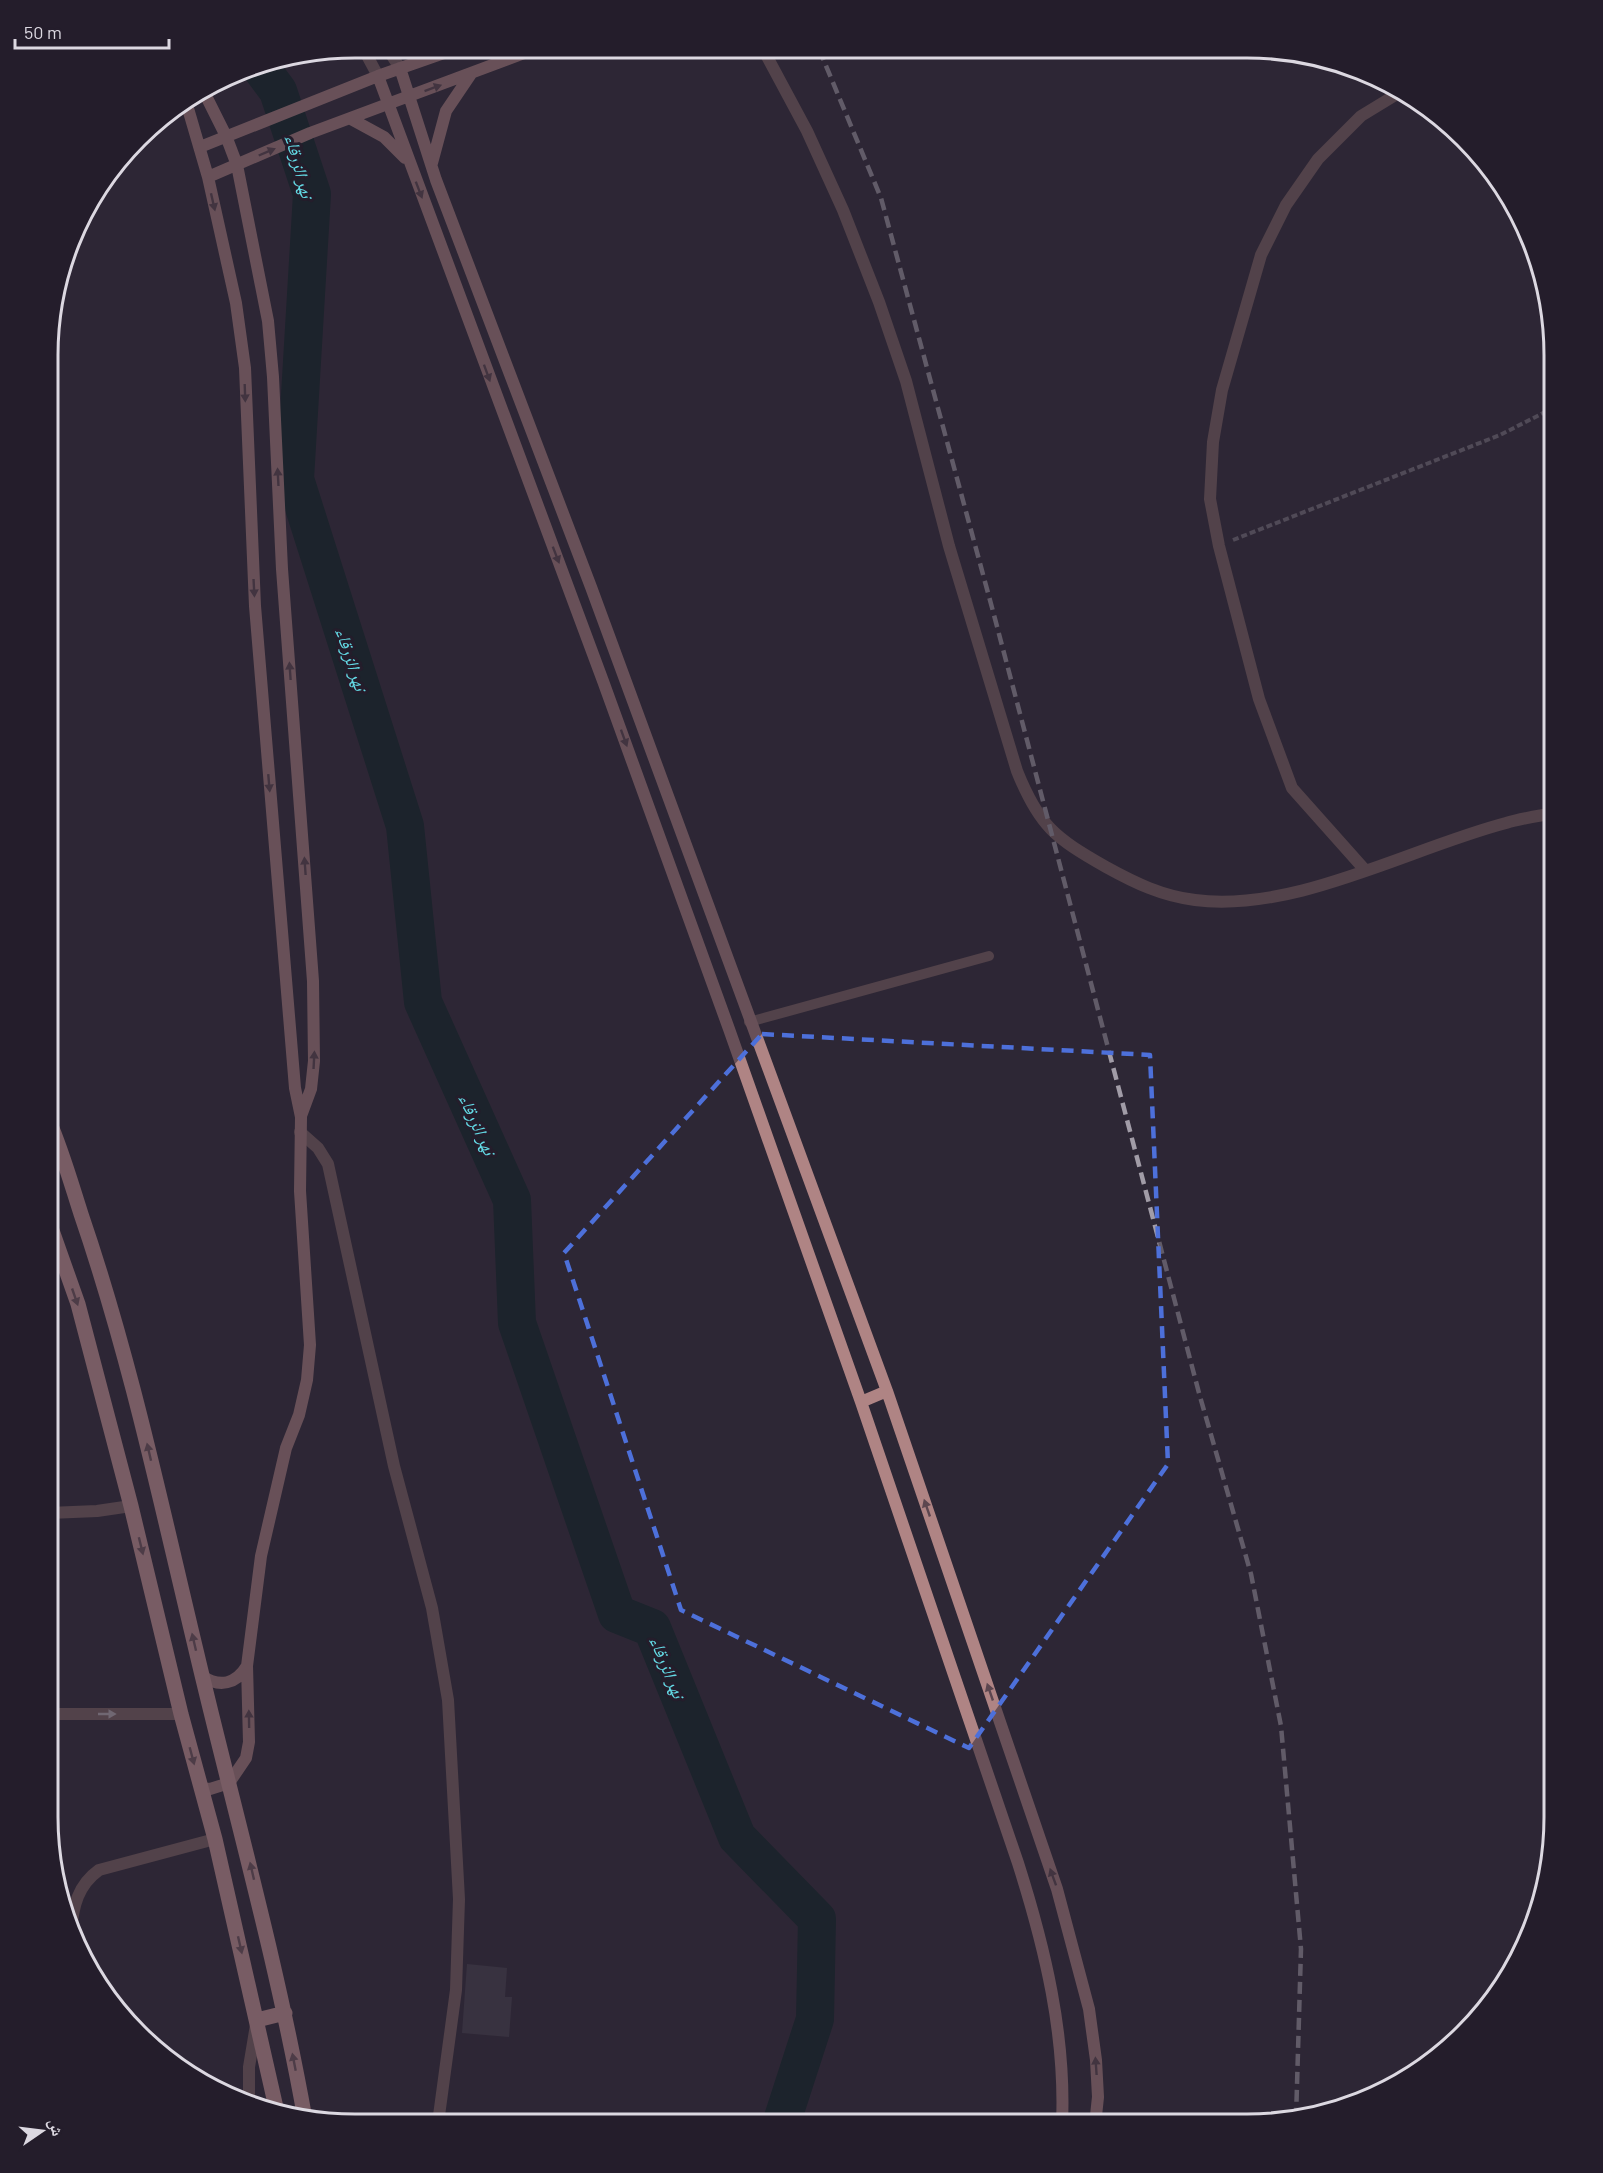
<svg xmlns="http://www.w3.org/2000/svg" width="1603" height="2173" viewBox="0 0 1603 2173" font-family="Barlow,'Noto Naskh Arabic',sans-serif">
  <rect width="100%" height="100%" fill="#2d2735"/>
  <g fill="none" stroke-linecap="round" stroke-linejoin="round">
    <path stroke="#072022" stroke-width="38" d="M258 64 278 91 312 194 295 479 405 826 423 1002 512 1200 517 1323 617 1614 652 1628 737 1837 817 1919 815 2019 781 2124"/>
  </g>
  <path fill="#46404f" d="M467 1964 507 1968 505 1997H512L509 2037 462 2033Z"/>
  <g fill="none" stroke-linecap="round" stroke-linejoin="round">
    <path stroke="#7a7580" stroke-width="4" stroke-dasharray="6 3" stroke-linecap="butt" d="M1233 540 1500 435 1555 407"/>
    <path stroke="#7f6464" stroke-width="10" d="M749 1022 989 956"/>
    <path stroke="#7f6464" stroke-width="12" d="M363 48 378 76
      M387 48 400 68
      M763 49 807 131 843 210 879 302 906 381 949 546 1017 771C1039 826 1055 838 1106 867 1135 883 1162 896 1195 900 1295 913 1410 848 1506 823 1522 818 1539 816 1555 813
      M1365 870 1292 788 1259 699 1219 546 1210 499 1213 442 1222 390 1261 255 1286 205 1318 159 1361 116 1402 91
      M300 1132 318 1148 328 1164 394 1466 432 1608 448 1700 459 1899 456 1990 438 2123
      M1553 1391H1555
      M49 1513 97 1511 131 1506
      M48 1714H181
      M71 1931C73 1906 78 1885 99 1870L215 1839
      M249 2105V2067L256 2025"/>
    <path stroke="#af8484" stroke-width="12" d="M400 68 436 180 591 587 887 1391 1057 1889 1089 2009 1096 2060 1098 2097 1095 2125
      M378 76 603 681 729 1029 861 1402 1018 1863C1045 1948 1066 2035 1062 2124
      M205 94 226 136 237 165 268 321 273 377 282 569 313 981 314 1061 311 1089 301 1116
      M187 105 208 177 236 303 245 368 255 606 295 1088 301 1117 300 1191 310 1345 307 1380 299 1415 286 1448 261 1556 247 1666 249 1742 246 1758 229 1783 210 1789 200 1788
      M351 119 384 137 405 158
      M200 147 378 76 458 48
      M432 163 446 111 471 74
      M208 177 310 133 535 49
      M861 1402 887 1391
      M202 1676C220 1688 236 1684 247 1666"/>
    <path stroke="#d39d9d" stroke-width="15" d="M49 1121C62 1151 71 1183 81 1214 130 1357 161 1504 196 1650 233 1807 277 1961 305 2119
      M49 1222 78 1304 131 1506 181 1714 215 1839 277 2112
      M257 2020 285 2013"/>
    <path stroke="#a19ca7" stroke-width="4.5" stroke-dasharray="12 6" stroke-linecap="butt" d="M819 49 881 198 994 615 1199 1393 1251 1574 1281 1726 1301 1949 1296 2119"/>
  </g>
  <defs><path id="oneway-solid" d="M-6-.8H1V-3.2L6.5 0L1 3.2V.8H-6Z" transform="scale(1.5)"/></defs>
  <g fill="#5c464f">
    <use href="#oneway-solid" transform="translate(433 88) rotate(-20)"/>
    <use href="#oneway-solid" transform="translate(267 152) rotate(-23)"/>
    <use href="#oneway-solid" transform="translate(419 190) rotate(69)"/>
    <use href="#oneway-solid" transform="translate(213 202) rotate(77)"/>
    <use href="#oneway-solid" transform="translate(487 373) rotate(70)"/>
    <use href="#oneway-solid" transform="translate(245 393) rotate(88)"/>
    <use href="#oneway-solid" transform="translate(278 477) rotate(-93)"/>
    <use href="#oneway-solid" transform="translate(556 555) rotate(69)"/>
    <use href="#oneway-solid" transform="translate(254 588) rotate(87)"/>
    <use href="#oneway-solid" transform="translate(290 671) rotate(-94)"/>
    <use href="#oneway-solid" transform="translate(624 738) rotate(70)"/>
    <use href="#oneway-solid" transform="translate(269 783) rotate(85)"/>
    <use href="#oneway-solid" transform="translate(305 866) rotate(-94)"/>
    <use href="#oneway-solid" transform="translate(314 1060) rotate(-87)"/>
    <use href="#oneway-solid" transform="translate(927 1508) rotate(-109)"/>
    <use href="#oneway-solid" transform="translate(990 1692) rotate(-109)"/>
    <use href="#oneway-solid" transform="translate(249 1719) rotate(-91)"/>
    <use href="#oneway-solid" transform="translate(1053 1877) rotate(-110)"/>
    <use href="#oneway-solid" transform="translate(1096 2066) rotate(-94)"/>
  </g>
  <g fill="#73575e">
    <use href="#oneway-solid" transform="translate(75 1297) rotate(71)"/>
    <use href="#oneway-solid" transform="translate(149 1452) rotate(-103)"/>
    <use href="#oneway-solid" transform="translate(141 1546) rotate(76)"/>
    <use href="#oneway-solid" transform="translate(194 1642) rotate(-103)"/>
    <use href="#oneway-solid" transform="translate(192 1756) rotate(75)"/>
    <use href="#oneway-solid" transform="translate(252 1871) rotate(-103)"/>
    <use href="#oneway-solid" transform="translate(240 1945) rotate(77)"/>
    <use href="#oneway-solid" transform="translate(294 2062) rotate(-101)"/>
  </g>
  <use fill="#c0b5bc" href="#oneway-solid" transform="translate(107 1714)"/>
  <path d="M0 0H1603V2173H0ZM762 1034 1150 1055 1168 1464 969 1748 681 1610 564 1253Z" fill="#2d2735" fill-opacity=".55" fill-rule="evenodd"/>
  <path fill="none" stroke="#4d70da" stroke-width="4.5" stroke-dasharray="12 8" stroke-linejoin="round" d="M762 1034 1150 1055 1168 1464 969 1748 681 1610 564 1253Z"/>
  <g text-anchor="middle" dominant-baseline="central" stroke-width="6" stroke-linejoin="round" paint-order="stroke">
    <g font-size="18" font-style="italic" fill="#63d9e4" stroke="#241d2b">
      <text transform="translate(300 166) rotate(75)">نهر الزرقاء</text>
      <text transform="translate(352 659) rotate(72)">نهر الزرقاء</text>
      <text transform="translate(478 1124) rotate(66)">نهر الزرقاء</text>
      <text transform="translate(668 1667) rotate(68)">نهر الزرقاء</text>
    </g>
  </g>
  <path d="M0 0H1603V2173H0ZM355 58H1247A297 297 0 0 1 1544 355V1817A297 297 0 0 1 1247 2114H355A297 297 0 0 1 58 1817V355A297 297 0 0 1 355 58Z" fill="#241d2b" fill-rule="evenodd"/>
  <path fill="none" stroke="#dcd8e1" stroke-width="3" d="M355 58H1247A297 297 0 0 1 1544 355V1817A297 297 0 0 1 1247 2114H355A297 297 0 0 1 58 1817V355A297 297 0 0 1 355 58Z"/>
  <g transform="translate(42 2131) rotate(76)" stroke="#241d2b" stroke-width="4.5" paint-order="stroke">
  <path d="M0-4.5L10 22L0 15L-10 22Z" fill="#dcd8e1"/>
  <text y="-9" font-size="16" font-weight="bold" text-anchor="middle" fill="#dcd8e1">ش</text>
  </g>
  <path d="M15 39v9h154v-9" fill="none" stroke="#dcd8e1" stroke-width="3"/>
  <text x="24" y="39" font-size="18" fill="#dcd8e1" stroke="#241d2b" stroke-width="4.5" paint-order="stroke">50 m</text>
</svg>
